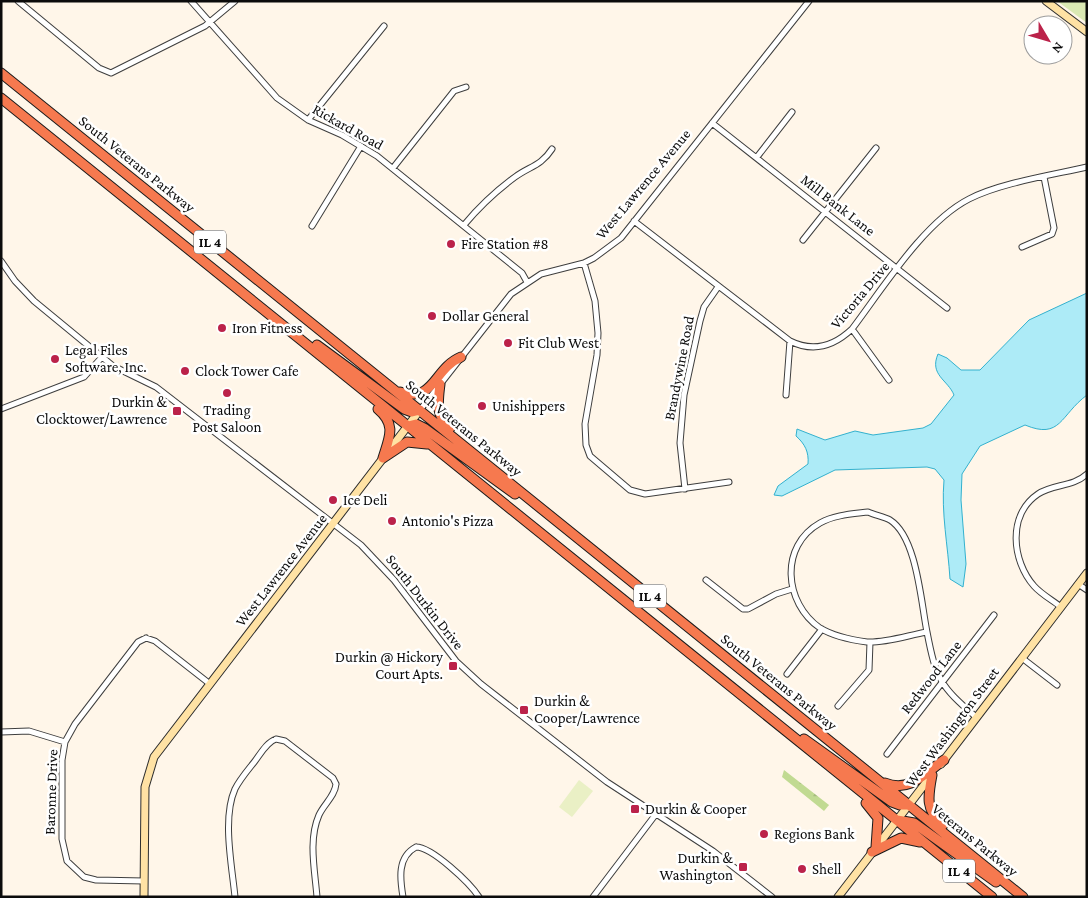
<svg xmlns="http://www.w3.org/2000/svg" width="1088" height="898" viewBox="0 0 1088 898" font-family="'Crimson Pro',serif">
  <defs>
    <pattern id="forest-firs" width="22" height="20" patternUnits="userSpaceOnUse" patternTransform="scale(1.25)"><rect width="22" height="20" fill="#c1da92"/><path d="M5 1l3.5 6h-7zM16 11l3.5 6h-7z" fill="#a4ba7d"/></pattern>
  </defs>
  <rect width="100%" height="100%" fill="#fff6e9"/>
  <path fill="url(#forest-firs)" d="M784 770 829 805 824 811 782 777Z"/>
  <path fill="#dae9b3" d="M1057 1H1087V23Z"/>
  <path fill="#eaf0c5" d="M579 780 593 791 572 817 559 807Z"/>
  <path fill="#adebf7" stroke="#33b1ce" d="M1087 293V395C1060 415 1061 440 1025 425L980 446 962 474 961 500 966 564 963 587 950 579C948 546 941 513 944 480L935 469 927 467 835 470 782 496 774 495 778 486 808 464C809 452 805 444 796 436L797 429 825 440 855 431 873 435 923 428 931 424 954 395C948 380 929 375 938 354L947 358 961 370H980L1029 320Z"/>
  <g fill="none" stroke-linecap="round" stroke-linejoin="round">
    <g stroke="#3e3e3e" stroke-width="7">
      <path id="street" d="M18 1 99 68 111 73 205 26 235 1
        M191 1 277 98 308 120 342 135 377 156 522 273 527 282
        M308 120 384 26
        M712 123 947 308
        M757 157 792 112
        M393 168 454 91 466 87
        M634 221 790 341C814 353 834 346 852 329 883 288 924 222 969 199 1000 183 1052 175 1087 167
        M464 225C479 207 496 191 515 177 530 166 541 166 552 149
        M312 226 361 146
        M803 240 876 148
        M1022 247 1052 234 1054 228 1044 177
        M1 261 15 281 34 301 113 366 156 387 361 545 394 580 456 661 481 684 607 782 713 851 772 897
        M584 263 595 301 598 333 597 355 585 424 586 445 590 456 630 490 645 494 729 482
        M852 329 889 380
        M786 395 790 341
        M1 409 84 377 102 357
        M420 410 511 294 541 274 584 263 594 258 621 238 809 1
        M685 489 680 443 684 395 700 321 704 307 718 287
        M868 512C875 515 884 517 890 520 917 537 921 603 927 632 909 635 886 643 867 642 852 640 833 636 820 628 784 603 779 546 820 523 834 515 852 514 868 512Z
        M706 580 743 609H748L776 594 792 589
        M1078 584 1087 590
        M1061 607C1052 600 1041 594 1034 586 1012 561 1007 515 1038 494 1053 484 1073 487 1087 474
        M927 632C936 679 940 686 976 717
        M146 638 155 641 210 684
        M1022 658 1057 685
        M787 674 822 629
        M838 706 869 670 870 642
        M1 732 29 731 65 742
        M276 739 285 741 333 778 336 784
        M887 754 994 615
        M416 847C432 847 470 883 479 897
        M144 881 96 880 84 877 67 861 62 839V760L65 742 75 724 138 642 146 638
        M235 897C232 866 222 818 235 789 240 779 248 770 255 761 261 753 267 742 276 739
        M317 897C315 871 308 840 319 815 324 804 335 796 336 784
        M403 897C400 879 397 857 416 847
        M593 897 656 814"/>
    </g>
    <g stroke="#2d2d2d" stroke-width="9">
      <path id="secondary" d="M1046 1 1087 32
        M941 764 1087 573
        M144 897 145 787 154 757 420 410
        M838 897 931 776"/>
    </g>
    <g stroke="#1c1c1c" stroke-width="11">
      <path id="highway" d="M1 73 1023 897
        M1 98 992 897
        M317 345 404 409 412 412 420 410
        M440 384C438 401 435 415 450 428
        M400 392C435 403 433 369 461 357
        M378 409C397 425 389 438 383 458
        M408 426 416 424 424 428 515 494
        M383 458 407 442 427 444
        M804 739 892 802 900 805H909
        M932 775C928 796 925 810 943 825
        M885 783C910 793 925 773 944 760
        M866 803 878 818 876 847
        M897 820 914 823 996 882
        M872 852 901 838 920 842"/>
    </g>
    <use href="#street" stroke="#fff" stroke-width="5"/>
    <use href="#secondary" stroke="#ffe2a4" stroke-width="7"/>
    <use href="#highway" stroke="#f6794f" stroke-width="9"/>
  </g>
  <g fill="#bb224a" stroke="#fff" stroke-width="2">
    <circle cx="451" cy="244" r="5"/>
    <circle cx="432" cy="316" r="5"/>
    <circle cx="222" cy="328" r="5"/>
    <circle cx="508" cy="343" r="5"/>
    <circle cx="55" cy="359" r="5"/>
    <circle cx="185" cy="371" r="5"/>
    <circle cx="227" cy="393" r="5"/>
    <circle cx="482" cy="406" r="5"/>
    <rect x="172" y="406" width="10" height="10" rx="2.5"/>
    <circle cx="333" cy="500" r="5"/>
    <circle cx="392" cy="521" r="5"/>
    <rect x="448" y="661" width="10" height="10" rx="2.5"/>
    <rect x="519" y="705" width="10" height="10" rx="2.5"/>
    <rect x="630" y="804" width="10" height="10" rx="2.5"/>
    <circle cx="764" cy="834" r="5"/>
    <rect x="738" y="862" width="10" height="10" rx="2.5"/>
    <circle cx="802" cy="869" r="5"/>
  </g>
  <g text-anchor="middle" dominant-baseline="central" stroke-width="5" stroke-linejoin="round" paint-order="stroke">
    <g fill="#fff" stroke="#545454" stroke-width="1">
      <rect x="194" y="230.5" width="32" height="23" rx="4"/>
      <rect x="634" y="584.5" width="32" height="23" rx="4"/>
      <rect x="943" y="859.5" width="32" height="23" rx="4"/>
    </g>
    <g font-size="14" font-weight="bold" fill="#0b0b0b">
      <text x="210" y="242">IL 4</text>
      <text x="650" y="596">IL 4</text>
      <text x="959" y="871">IL 4</text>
    </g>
    <g font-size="15" fill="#0b0b0b" stroke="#fff">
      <text transform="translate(348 127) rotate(29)">Rickard Road</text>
      <text transform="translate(137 164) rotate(39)">South Veterans Parkway</text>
      <text transform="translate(643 184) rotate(-50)">West Lawrence Avenue</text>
      <text transform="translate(838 205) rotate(38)">Mill Bank Lane</text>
      <text transform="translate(860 295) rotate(-50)">Victoria Drive</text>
      <text transform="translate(679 368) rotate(-79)">Brandywine Road</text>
      <text transform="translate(464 428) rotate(39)">South Veterans Parkway</text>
      <text transform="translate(281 570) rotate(-52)">West Lawrence Avenue</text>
      <text transform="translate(425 602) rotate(52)">South Durkin Drive</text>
      <text transform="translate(931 677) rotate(-52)">Redwood Lane</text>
      <text transform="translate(779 682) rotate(39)">South Veterans Parkway</text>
      <text transform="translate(952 727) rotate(-53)">West Washington Street</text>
      <text transform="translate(51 792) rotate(-88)">Baronne Drive</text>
      <text transform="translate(975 840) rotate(39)">Veterans Parkway</text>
    </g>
    <g font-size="15" fill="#0b0b0b" stroke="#fff" text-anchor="start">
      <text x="461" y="244">Fire Station #8</text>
      <text x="442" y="316">Dollar General</text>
      <text x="232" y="328">Iron Fitness</text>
      <text x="518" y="343">Fit Club West</text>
      <text x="65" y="350">Legal Files<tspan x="65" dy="17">Software, Inc.</tspan></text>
      <text x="195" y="371">Clock Tower Cafe</text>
      <text x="167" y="402" text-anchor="end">Durkin &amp;<tspan x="167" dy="17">Clocktower/Lawrence</tspan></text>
      <text x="492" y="406">Unishippers</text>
      <text x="227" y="410" text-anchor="middle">Trading<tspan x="227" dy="17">Post Saloon</tspan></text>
      <text x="343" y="500">Ice Deli</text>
      <text x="402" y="521">Antonio's Pizza</text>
      <text x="443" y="657" text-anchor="end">Durkin @ Hickory<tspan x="443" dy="17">Court Apts.</tspan></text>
      <text x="534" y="701">Durkin &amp;<tspan x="534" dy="17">Cooper/Lawrence</tspan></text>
      <text x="645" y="809">Durkin &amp; Cooper</text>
      <text x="774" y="834">Regions Bank</text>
      <text x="733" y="858" text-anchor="end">Durkin &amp;<tspan x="733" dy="17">Washington</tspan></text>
      <text x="812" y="869">Shell</text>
    </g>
  </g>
  <rect width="1088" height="898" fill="none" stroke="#0b0b0b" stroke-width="5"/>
  <g transform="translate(1048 40) rotate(128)"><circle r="24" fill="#ffffff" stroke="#9d9d9d"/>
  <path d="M0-4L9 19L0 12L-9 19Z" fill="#bb224a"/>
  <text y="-8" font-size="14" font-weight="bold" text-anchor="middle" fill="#0b0b0b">N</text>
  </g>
</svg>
